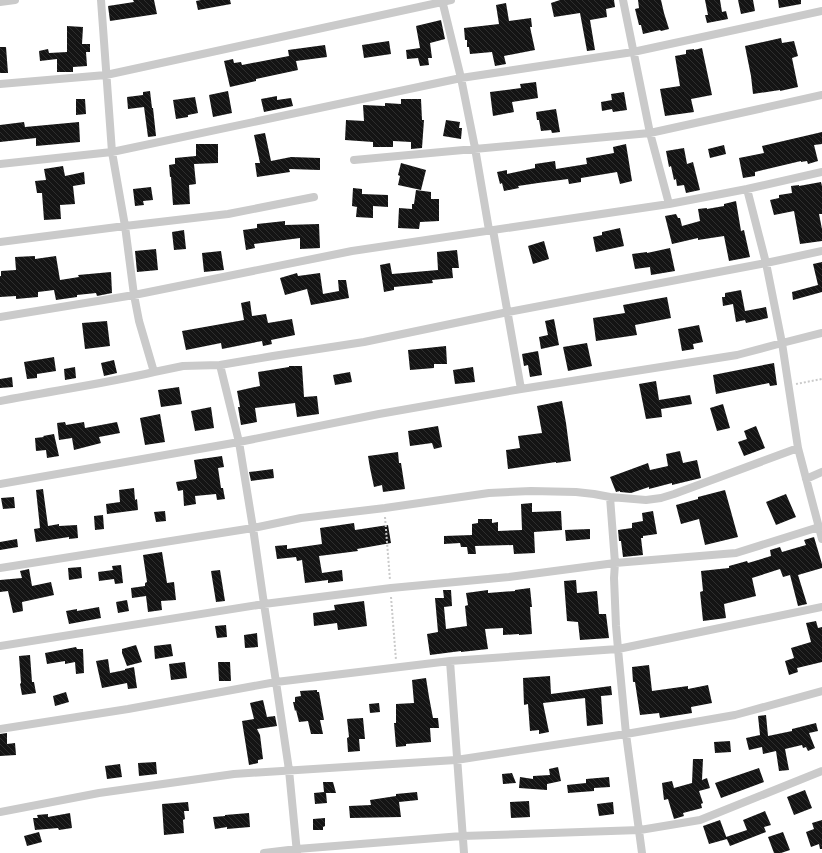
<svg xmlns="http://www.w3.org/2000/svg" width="822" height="853" viewBox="0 0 822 853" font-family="'Source Sans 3',sans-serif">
  <defs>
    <pattern id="building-back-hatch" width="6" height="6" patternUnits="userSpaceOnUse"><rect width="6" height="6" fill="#141414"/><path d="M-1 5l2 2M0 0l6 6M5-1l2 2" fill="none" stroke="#2e2e2e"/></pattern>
  </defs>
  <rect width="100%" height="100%" fill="#fff"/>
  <path fill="url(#building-back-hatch)" d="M133 0H154L157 14 110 21 108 6 134 2Z
    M201 0H230L231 4 198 10 196 1Z
    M560 0H614L615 7 606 9 607 17 590 20 595 50 587 51 580 13 554 17 551 3Z
    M638 0H661L664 13 669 29 661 31 660 30 643 34 641 25H639L635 9 639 8Z
    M705 0H720L722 12 726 11 728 19 707 23 705 15H708Z
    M738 0H753L755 11 741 14Z
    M778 0H801V4L779 8Z
    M506 3 509 21 531 18 532 27H530L535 50 504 56 506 64 495 66 492 52 470 54 469 47H467V40H465L464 28 499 24 496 5Z
    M441 20 445 39 430 43 432 58H428L429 65 420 66 418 58 407 59 406 50 420 48 416 26Z
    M67 26 83 27 82 44H90V52H86L87 66 73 67V72H57V59L40 61 39 51 48 49 49 53 67 52Z
    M781 38 782 43 794 41 798 56 792 58 798 87 780 91V90L753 94 751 76 745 46Z
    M389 41 391 54 364 58 362 45Z
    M325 45 327 57 296 61 298 70 256 79V81L230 87 224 61 233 59 234 63 241 62 242 65 289 56 288 50Z
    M0 47H6L8 73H0Z
    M702 48 712 95 691 99 694 112 665 116 660 89 680 86 675 56 686 54V50L694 49V50Z
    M536 82 538 98 512 102 514 112 493 116 490 92 521 88 520 84Z
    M150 91 152 108H153L156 136 148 137 144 107 128 109 127 97 143 95V92Z
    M228 91 232 113 213 117 209 95Z
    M624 92 627 110 613 112 612 109 602 111 601 102 612 100 611 94Z
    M277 96V100L291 98 293 106 264 112 261 99Z
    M195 97 198 113 188 115V117L176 119 173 100Z
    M76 99H85L86 114 76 115Z
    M401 99H421L422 120H424L422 148 411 149V142L393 141V147H373V142L345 140 346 120 364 121 363 105 385 106V103L401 104Z
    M556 109 560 132 552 133 551 130 541 131 539 120H537L536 112Z
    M446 120 460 122 459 128H462L461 139 443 136Z
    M24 122 25 127 79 122 80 142 36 146V138L0 142V125Z
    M822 132V144L814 145 818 161 808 164 807 161 801 162V161L755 172V176L743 178 739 158 764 153 762 146Z
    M265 133 271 161 291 157 320 158V170L289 169 290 172 257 177 255 163H260L254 135Z
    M196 144H218V163L194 164 196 184 189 185 190 204 173 205 171 177H170L169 165 175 164V158L196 156Z
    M626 144 632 181 620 184 617 172 581 178V182L569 184 568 179 538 183 518 186 519 188 504 191 502 183 500 184 497 172 507 170V174L535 168V164L555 161 556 169 587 164 586 158 614 153 613 147Z
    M724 145 726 154 710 158 708 149Z
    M684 148 687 164 693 162 700 190 686 193 684 185 677 186 676 179 674 180 671 166 669 167 666 151Z
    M401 163 426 170 421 190 398 185 400 176 398 175Z
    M63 166 65 176 84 172 85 184 73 186 75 204 60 205 61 219 44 220 42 193H37L35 181 46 180 44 169Z
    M821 182 822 186V214H819L822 229V241L800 244 794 211 774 215 770 200 779 198V195L792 193 791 186 799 185V186Z
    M151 187 153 200 143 201 144 205 135 206 133 189Z
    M353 188 362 189V194L388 195V207L373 206V218L356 217 357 207 352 206Z
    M416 190 431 192V199H439V221L420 222 419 229 398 228 399 208 412 209V204H414Z
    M736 201 741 231 744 230 750 257 729 261 724 236 698 240V238L672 244 665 216 676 214 678 218H680L682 226 700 221 698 209 707 208V209L724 206V204Z
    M285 221V225L319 224 320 248 300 249V238L254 244 255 248 246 250 243 230 257 228V224Z
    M620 228 624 246 596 252 593 237 602 235V232Z
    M184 230 186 249 174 250 172 232Z
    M544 241 549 259 533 264 528 246Z
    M670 248 675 271 651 275 650 267 635 269 632 254 647 252V253Z
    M156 249 158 270 137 272 135 251Z
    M457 250 459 268H452L453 278 432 280 433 283 394 287V290L384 292 380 265 390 263 392 274 438 270 437 252Z
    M221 251 224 270 204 272 202 253Z
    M35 256V259L56 256 60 280 79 277 78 275 111 272 112 293 97 296 96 293 77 295V297L56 300 54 290 38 292V297L16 299V296L0 297V276H1V271L16 270 15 257Z
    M822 262V292L793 300 792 292 818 285 813 264Z
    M297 273 298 276 320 273 323 294 339 291 338 280H346L349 298 311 305 307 289 285 295 280 278Z
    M741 290 745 311 766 307 768 318 746 323 745 320 736 322 733 304 723 306 722 297H725V293Z
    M667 297 671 318 635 325 637 335 596 341 593 318 625 313 623 305Z
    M250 301 252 316 266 314 268 323 292 319 295 335 271 340 272 344 263 346 262 341 222 349 221 343 186 350 182 331 244 320 241 303Z
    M554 319 559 345 541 349 539 337 548 335 545 321Z
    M107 321 110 346 85 349 82 323Z
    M699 325 703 342 693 344 694 349 682 351 678 329Z
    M587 343 592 366 568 371 563 347Z
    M446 346 447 364H434V368L410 370 408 350Z
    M538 351 542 375 530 377 528 365 524 366 522 354Z
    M54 357 56 371 37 374V378L27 379 24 362Z
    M114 360 117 373 104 376 101 363Z
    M774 363 777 385 770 386 769 383 716 394 713 375Z
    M289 366H302L304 397 317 396 319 414 297 417 295 403 255 408 257 422 241 425 238 407H240L237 391 260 386 258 372 289 367Z
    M75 367 76 378 65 380 64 369Z
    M473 367 475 382 455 384 453 370Z
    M350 372 352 382 335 385 333 375Z
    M12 377 13 387 0 388V379Z
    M656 381 659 400 690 395 692 404 661 409 662 417 646 419 639 384Z
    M179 387 182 404 161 407 158 390Z
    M562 401 566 423 571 461 556 463V462L508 469 506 450 520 448 518 436 542 433 537 406Z
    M723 404 730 428 717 431 710 408Z
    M211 407 214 428 195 431 191 411Z
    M160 414 165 442 145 445 140 418Z
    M65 422 66 425 84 422 85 428 117 422 120 433 99 437 101 443 74 450 72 438 59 440 57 423Z
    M438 426 442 447 434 449 432 443 410 446 408 431Z
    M756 426 765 448 744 456 738 442 747 439 744 431Z
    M54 434 59 456 47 458 46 450 36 451 35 438 44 437 43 436Z
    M680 451 683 463 697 460 701 478 672 485V483L649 489V487L631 493 620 492V491L616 492 610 477 648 463 650 470 668 466 666 454Z
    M398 452 399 463H401L405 489 383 492 382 485 374 487 370 468 368 456Z
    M222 456 224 467 218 468 221 488H223L225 499 217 500 216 494 195 496 196 504 184 506 183 490 178 491 176 482 196 479V478H197L194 460Z
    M273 469 274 478 251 481 249 472Z
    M134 488 135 500 137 499 138 510 107 514 106 504 120 502 119 490Z
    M43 489 48 526 59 524V526L77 525 78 538 69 539V537L36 542 34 529 40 528 36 490Z
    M725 490 738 537 705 545 699 519 681 524 676 505 698 499V497Z
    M786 494 796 517 776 525 766 502Z
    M14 497 15 508 3 509 1 498Z
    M532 503V512L561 511 562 530 534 532 535 553 514 554 513 545 475 546 476 554H468L467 547H461L460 543 444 544V536L472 535V524L478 523V519H492V523L498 522V531L522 530 521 504Z
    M165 511 166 521 156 522 154 512Z
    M653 511 657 534 643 536V538H641L643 555 623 557 621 541H619L618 530 632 528V523L643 521 642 513Z
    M103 515 104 529 95 530 94 516Z
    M354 523 355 530 388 525 391 543 357 549 358 551 319 556 322 573 342 570 343 581 328 583V580L305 583 302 560 297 561 296 557 277 559 275 546 287 545V549L322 544 320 528Z
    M590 529V539L566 541 565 530Z
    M814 537 822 564V568L798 575 807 604 798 606 790 575 783 577 780 569 752 578 756 596 724 604 726 618 703 621 700 592 703 591 701 571 729 568V566L747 561 748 563 771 556 770 550 780 547 782 552 806 545 804 540Z
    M17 539 18 547 0 550V542Z
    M162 552 167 583 174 582 176 600 161 601 162 610 148 612 146 596 132 598 131 588 145 586V583L147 582 143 555Z
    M121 565 123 583 115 584 114 579 99 581 98 572 113 570 112 566Z
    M81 567 82 578 69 580 68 568Z
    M29 569 32 586 51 582 54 595 22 602 23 611 13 613 8 591 0 592V580L22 578 20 571Z
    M220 570 225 601 216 602 211 571Z
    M576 580 577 593 597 591 599 614H606L609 638 580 640 578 622 567 621 564 581Z
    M530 588 532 607H530L532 634 519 635V634L503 635V628L485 629 488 649 461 652V651L430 655 427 634 438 632 435 598H444L443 590H451L452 606 444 607 446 629 467 626 465 606 468 605 466 593 488 590V593L515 591V590Z
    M127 600 129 611 118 613 116 602Z
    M364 601 367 626 338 630 337 623 314 626 313 613 335 610 334 605Z
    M99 607 101 618 69 624 66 611 77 609V611Z
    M816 621 818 628 822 627V662L797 668 798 672 789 675 785 661 794 658 791 648 811 642 806 623Z
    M226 625 227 637 217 638 215 626Z
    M257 633 258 647 245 648 244 635Z
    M171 644 173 656 155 659 154 646Z
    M136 645 142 662 127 666 122 653V649Z
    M76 647 77 649H83L84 673 76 674 75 662 65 664V661L47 664 45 653Z
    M30 655 32 682H34L36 693 22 695 20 684 21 683 19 656Z
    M108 659 110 673 125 670V669L134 667 137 688 128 689 127 683 102 688 96 661Z
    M185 662 187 678 171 680 169 664Z
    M218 662H230L231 681H219Z
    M649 665 652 691 688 686V689L708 685 712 703 691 707 692 713 660 718 659 713 640 715 635 682H633L632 667Z
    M550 676 551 694 611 686 612 695 601 696 603 724 587 726 585 698 543 703 549 732 539 734V730L530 731 528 704 524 705 523 678Z
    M426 678 429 697 433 718H438L439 728H430L431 742 406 744V746L396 747 394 723H396V704L414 703 412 680Z
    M317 690V692H319L324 720H320L323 734H311L308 721 299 722 296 710 295 711 293 702H295V697L301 696 300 691Z
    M66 692 69 702 55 706 53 696Z
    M263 700 267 717 275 716 277 726 257 729 260 735 263 759 258 760V763L249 765 242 721 254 719 250 703Z
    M379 703 380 712 370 713 369 704Z
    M766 715 768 736 792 731V729L816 723 818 731 809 733 815 748 808 751 806 747 803 748 802 745 785 749 789 770 779 771 776 751 763 754 762 747 749 750 746 738 760 735 758 716Z
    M363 718 365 739H359L360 751 348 752 347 738 349 737 347 719Z
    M7 733V744L15 743 16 755 0 756V734Z
    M730 741 731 752 715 753 714 742Z
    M693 759H703L702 780 707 778 710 788 699 791 703 803 701 804 702 808 683 813 684 816 674 819 668 799 664 800 662 783 672 781 674 788 692 783Z
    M156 762 157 774 139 776 138 763Z
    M120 764 122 777 107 779 105 766Z
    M558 767 561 781 547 784V790L519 788 520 777 533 779V776L550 775 549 769Z
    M759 768 764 782 721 798 715 783Z
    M512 773 516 783 503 784 502 774Z
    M609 777 610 787 594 788V791L568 793 567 785 586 783V779Z
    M323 782H333L336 793H326L327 803 315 804 314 793 324 792Z
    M805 790 812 808 794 815 787 797Z
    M417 792 418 800 399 802 401 817 350 818 349 806 371 805 370 800 396 796V794Z
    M529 801 530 817 511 818 510 802Z
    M188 802 189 811H184L185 819 183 820 184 833 164 835 162 804Z
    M613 802 614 814 599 816 597 804Z
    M765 811 771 825 764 827 766 832 730 846 726 837 747 830 743 820Z
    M70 813 72 828 59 830 58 828 35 830 33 818H38L37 815 48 814V817Z
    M249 813 250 827 227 829V827L215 829 213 817 225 816V815Z
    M325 818V826L323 827V830H313V819Z
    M720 820 727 839 709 844 703 826Z
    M822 820V849H820L819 844 811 847 806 832 814 829 812 823Z
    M39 832 42 842 27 846 24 836Z
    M783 832 790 850 781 853H774L768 837Z"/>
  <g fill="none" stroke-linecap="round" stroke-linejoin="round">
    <path stroke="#cacaca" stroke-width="2" stroke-dasharray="2 2" stroke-linecap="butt" d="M796 384 822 379
      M385 517 390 580
      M391 597 396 660"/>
    <path stroke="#cacaca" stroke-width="8" d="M101 0 112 152 125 226 134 295 139 321 154 372 183 366 220 365 239 442 253 528 264 604 276 682 289 770 297 853
      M442 0 461 78 475 148 489 230
      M623 0 650 133 669 204
      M0 2 15 0
      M0 84 106 75 451 0
      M354 160 650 133 822 95
      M0 164 112 152 461 78 633 52 822 11
      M747 189 766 263 782 343 798 448 822 539
      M493 230 521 389
      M0 242 125 226 228 214 314 197
      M0 317 134 295 352 251 669 204 747 189 822 172
      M220 365 273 356 364 342 508 312 766 263 822 251
      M0 401C51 391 103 384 154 372
      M806 479 822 472
      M0 484 239 442 379 414 521 389 737 355 782 343 822 333
      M610 497 615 563 614 578 616 626 618 649 626 734 642 853
      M0 568 253 528 301 518 385 508 489 493 531 491 576 492 594 494 610 497 646 500 661 498 674 494 798 448
      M0 646 264 604 391 588 509 577 615 563 736 553 819 527
      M450 661 464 853
      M0 729 128 709 276 682 450 661 618 649 822 607
      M0 812 99 793 234 774 456 760 626 734 735 715 822 691
      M264 853 297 849 462 836 640 830 700 820 822 771"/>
  </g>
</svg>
